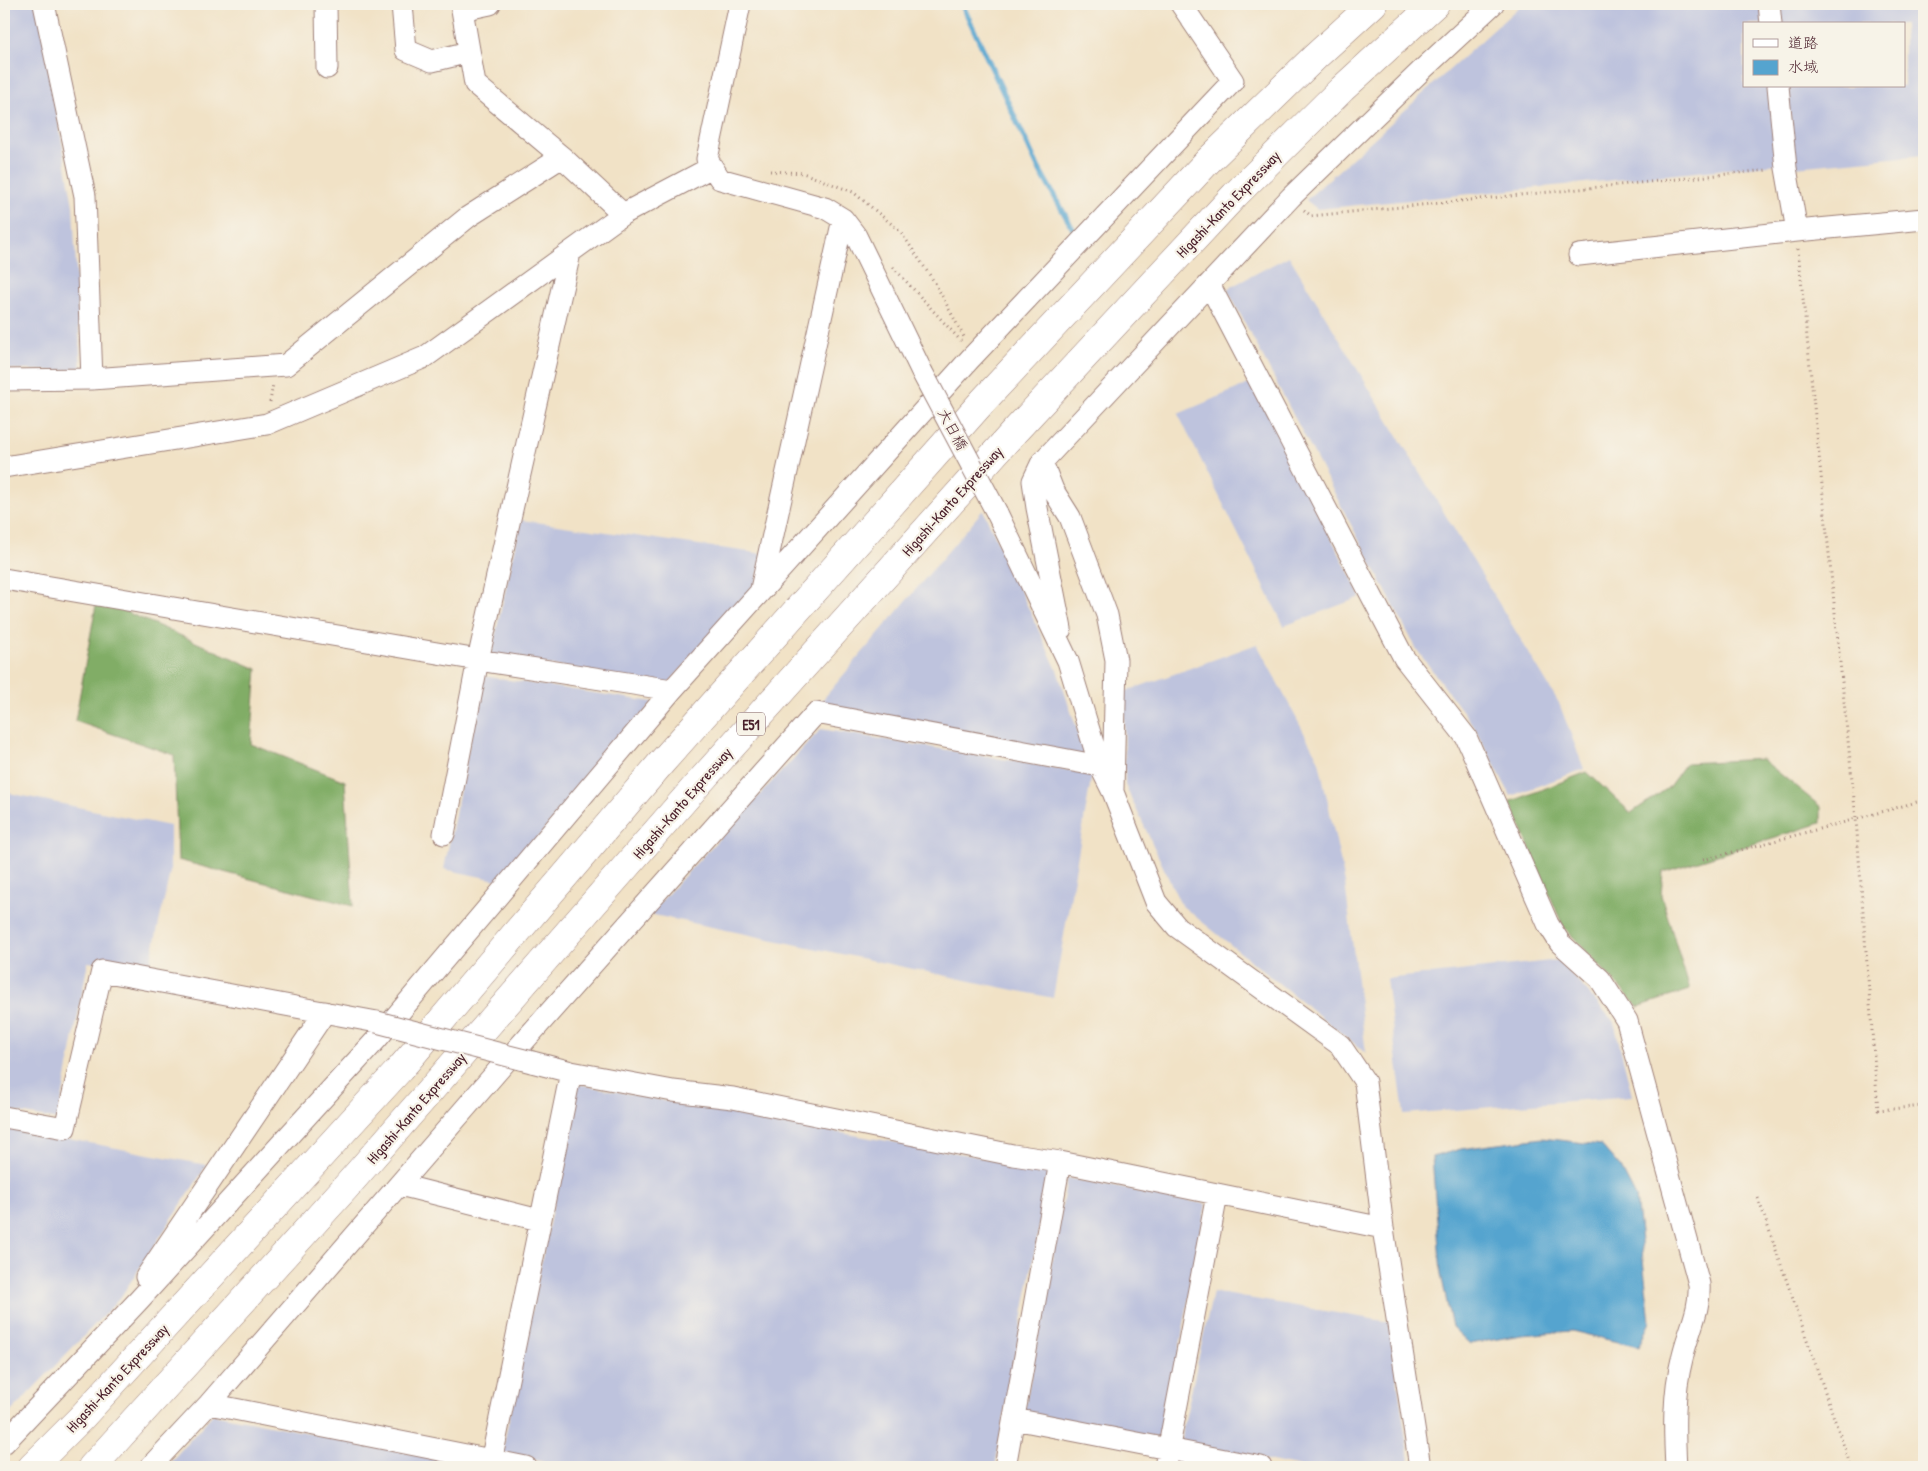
<svg xmlns="http://www.w3.org/2000/svg" width="1928" height="1471" viewBox="0 0 1928 1471" font-family="'Patrick Hand','Klee One',sans-serif">
  <rect width="100%" height="100%" fill="#f7f3e8"/>
  <filter id="ink" filterUnits="userSpaceOnUse"><feTurbulence type="fractalNoise" baseFrequency=".02" numOctaves="2"/><feDisplacementMap in="SourceGraphic" scale="10" xChannelSelector="R" yChannelSelector="G"/><feConvolveMatrix kernelMatrix="1 2 1 2 8 2 1 2 1" color-interpolation-filters="sRGB"/></filter>
  <filter id="wash" filterUnits="userSpaceOnUse"><feTurbulence type="fractalNoise" baseFrequency=".0096" numOctaves="4" result="noise"/><feDisplacementMap in="SourceGraphic" scale="20" xChannelSelector="R" yChannelSelector="G"/><feGaussianBlur stdDeviation="1.12" result="paint"/><feColorMatrix in="noise" values="0 0 0 0 0 0 0 0 0 0 0 0 0 0 0 0 0 1.4 0 .05"/><feComposite in="paint" operator="in"/></filter>
  <g filter="url(#wash)">
    <rect width="100%" height="100%" fill="#f1e2c6"/>
    <path fill="#bec3dd" d="M7 4H38L73 206 81 372 4 369V5Z
      M1522 4H1762L1764 24H1744V86H1770L1778 164 1317 209 1306 200Z
      M1778 4H1924V155L1795 167 1786 86H1904V24H1780Z
      M1289 256 1559 703 1584 769 1511 796 1473 725 1417 650 1227 289Z
      M1253 382 1361 597 1284 626 1178 414Z
      M983 510 1057 670 1086 756 819 704Z
      M521 520 763 554 755 589 667 685 491 655Z
      M1257 644 1319 761 1345 883 1366 1053 1181 905 1125 785 1124 692Z
      M483 676 653 702 501 881 444 869Z
      M821 729 1092 774 1053 998 649 914Z
      M4 792 170 826V872L149 969 88 962 58 1120 4 1110Z
      M1559 960 1614 1022 1632 1096 1404 1114 1386 979Z
      M578 1084 755 1118 1050 1169 995 1467H569L502 1453Z
      M4 1127 207 1165 120 1298 4 1419Z
      M1067 1178 1206 1204 1163 1439 1024 1413Z
      M1213 1292 1389 1322 1410 1467H1301L1180 1442Z
      M213 1414 481 1467H166Z"/>
    <path fill="#81ad66" stroke="#666648" d="M97 599 257 669 251 744 345 781 353 906 178 860 174 755 75 721Z
      M1762 759 1821 807V823L1663 872 1661 895 1690 990 1638 1007 1563 926 1510 802 1587 772 1631 813 1668 788 1686 763Z"/>
    <path fill="#55a4cf" stroke="#50627d" d="M1542 1138 1601 1145 1621 1168 1636 1197 1650 1322 1638 1347 1572 1331 1521 1335 1470 1344 1452 1327 1441 1274 1432 1157 1461 1149Z"/>
    <g fill="none" stroke-linecap="round" stroke-linejoin="round">
      <path stroke="#55a4cf" stroke-width="5.5" d="M962 4 1038 167 1073 229"/>
    </g>
  </g>
  <g filter="url(#ink)">
    <g fill="none" stroke-linecap="round" stroke-linejoin="round">
      <g stroke="#9e8078" stroke-width="23">
        <path id="minor" d="M44 4 85 196 92 379
          M326 4 327 68
          M402 4 406 50 432 61 469 52
          M461 4 475 84 562 157 623 214
          M740 4 707 159 720 179 825 208 843 219 856 236 922 372
          M1769 4 1771 24
          M462 10 490 4
          M1778 86 1786 168 1797 231
          M1579 255 1797 231 1924 219
          M1209 284 1404 658 1466 737 1548 924 1560 943 1600 979 1627 1021 1699 1284C1701 1310 1687 1334 1682 1359 1673 1394 1674 1431 1676 1467
          M4 380 92 379 286 365 468 217 562 157
          M1042 462 1053 490 1070 517 1107 615 1116 660 1113 789
          M4 467 267 424 425 357 623 214 712 167
          M997 513 1068 661 1100 766 1113 792 1156 902 1177 927 1340 1045 1365 1082 1383 1228 1420 1467
          M4 579 478 660 672 690
          M761 589 843 219
          M1061 629 1037 508 1033 481 1042 462 1291 197 1423 69 1493 4
          M444 834 478 660 570 253
          M532 1062 571 1072 673 1091 733 1098 1013 1155 1060 1162 1383 1228
          M4 1117 65 1128 102 971 377 1022
          M400 1185 539 1220
          M146 1277 325 1012
          M209 1404 526 1467
          M1014 1419 1261 1467
          M4 1443 139 1300 376 1040 672 690 970 359 1233 81 1181 4
          M150 1467 209 1404 501 1067 816 713 1100 766
          M490 1467 571 1072
          M1005 1467 1060 1162
          M1165 1467 1217 1195"/>
      </g>
      <g stroke="#9e8078" stroke-width="29">
        <path id="highway" d="M32 1467 81 1418 400 1069 662 762 983 401 1208 161 1315 57 1373 4
          M92 1467 346 1187 698 784 1014 432 1235 195 1342 89 1435 4"/>
      </g>
      <path stroke="#9e8078" stroke-width="3" stroke-dasharray="1 4" stroke-linecap="butt" d="M770 171 803 173 853 192 901 232 935 283 964 337
        M1304 210 1311 216 1768 170
        M1798 249 1856 819 1924 800
        M893 267 961 341
        M270 402 273 384
        M1703 860 1856 819 1878 1110 1924 1106
        M1758 1198 1851 1467"/>
      <use href="#minor" stroke="#fff" stroke-width="21"/>
      <use href="#highway" stroke="#fff" stroke-width="28"/>
      <g stroke="#9e8078" stroke-width="23" stroke-linecap="butt">
        <path id="minor-bridge" d="M922 372 997 513
          M377 1022 532 1062"/>
      </g>
      <use href="#minor-bridge" stroke="#fff" stroke-width="21"/>
    </g>
  </g>
  <g text-anchor="middle" dominant-baseline="central" stroke-width="4.5" stroke-linejoin="round" paint-order="stroke">
    <rect fill="#f7f3e8" stroke="#7e5f64" stroke-width="1" x="737" y="712.5" width="28" height="23" rx="4"/>
    <g font-size="14" font-weight="bold" fill="#4a1f2b">
      <text x="751" y="724">E51</text>
    </g>
    <g font-size="15" fill="#4a1f2b" stroke="#f7f3e8">
      <text transform="translate(1228 204) rotate(-46)">Higashi-Kanto Expressway</text>
      <text transform="translate(953 429) rotate(62)">大日橋</text>
      <text transform="translate(952 501) rotate(-48)">Higashi-Kanto Expressway</text>
      <text transform="translate(682 803) rotate(-49)">Higashi-Kanto Expressway</text>
      <text transform="translate(416 1108) rotate(-49)">Higashi-Kanto Expressway</text>
      <text transform="translate(117 1378) rotate(-47)">Higashi-Kanto Expressway</text>
    </g>
  </g>
  <rect width="1928" height="1471" fill="none" stroke="#f7f3e8" stroke-width="20"/>
  <rect x="1743" y="22" width="162" height="65" fill="#f7f3e8" stroke="#b29e9c"/>
  <rect x="1753" y="39" width="25" height="8" fill="#ffffff" stroke="#b29e9c"/>
  <text x="1788" y="48" font-size="15" fill="#4a1f2b">道路</text>
  <rect x="1753" y="60" width="25" height="15" fill="#55a4cf" stroke="#b29e9c"/>
  <text x="1788" y="72" font-size="15" fill="#4a1f2b">水域</text>
</svg>
